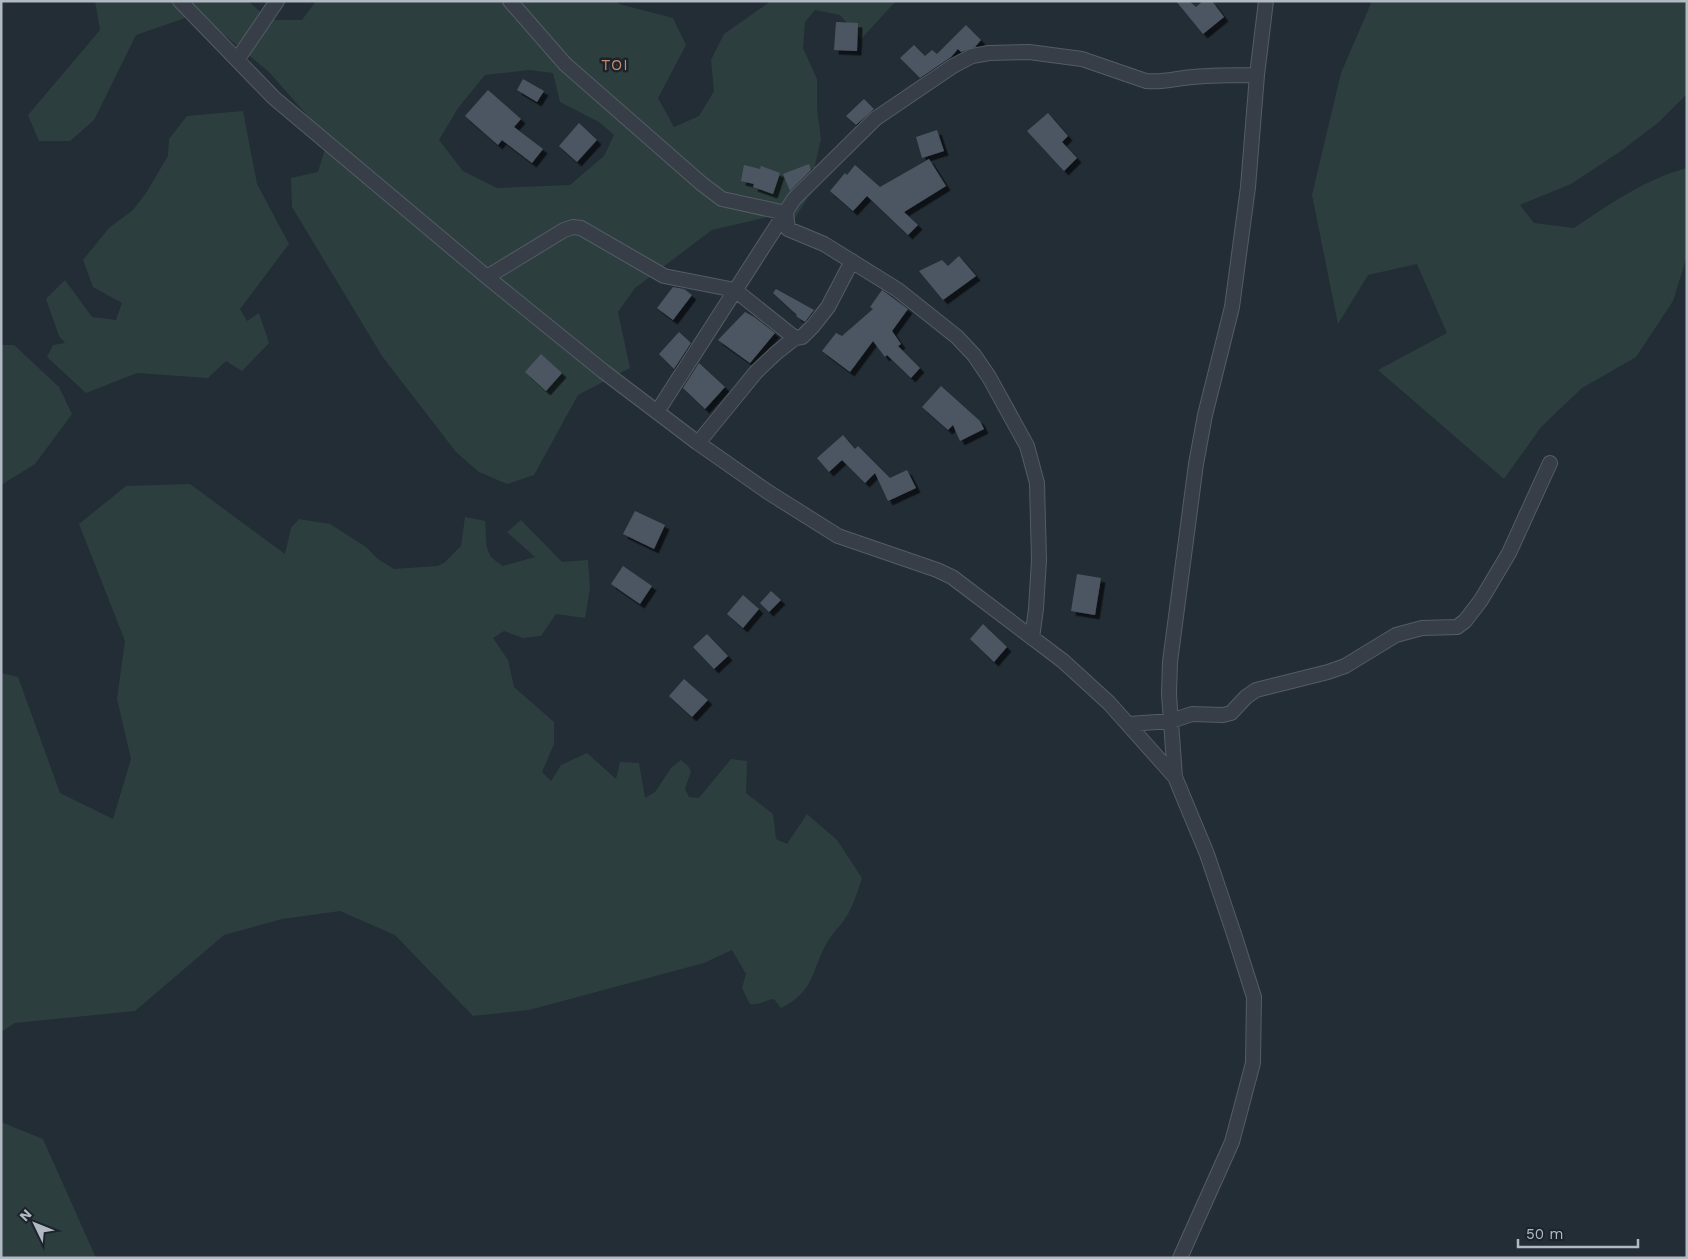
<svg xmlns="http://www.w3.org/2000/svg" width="1688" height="1259" viewBox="0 0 1688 1259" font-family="'Work Sans',sans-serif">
  <defs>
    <filter id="shadow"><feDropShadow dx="4.5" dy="4.5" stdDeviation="0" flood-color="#0009"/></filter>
  </defs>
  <rect width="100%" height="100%" fill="#232d36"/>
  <path fill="#2c3f3e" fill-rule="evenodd" d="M95 1H248L270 20H302L316 1H617L619 4 673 18 686 45 658 98 674 127 699 116 714 91 711 60 724 34 771 1H896L861 39 840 15 815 10 805 22 803 48 817 79V109L821 139 807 199 788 229 785 213 712 230 635 288 618 312 630 368 578 395 534 475 507 484 479 472 456 452 382 356 292 207 291 178 318 172 328 139 269 72 203 17 194 15 136 35 94 120 70 141H39L28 115 100 30ZM529 70 553 73 560 102 599 122 614 135 604 156 570 185 497 188 463 171 439 140 458 108 485 75Z
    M1372 1H1687V94L1659 122 1621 151 1571 184 1520 205 1534 223 1574 228C1610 204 1645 179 1687 168V256L1673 301 1636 357 1582 388 1541 427 1504 479 1378 370 1447 333 1417 264 1368 275 1338 324 1312 195 1341 73Z
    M243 111 257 184 289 244 240 309 247 321 259 313 269 343 242 371 226 361 208 378 137 373 86 393 47 357 53 345 65 343 59 336 46 299 65 280 92 317 116 320 122 303 93 287 83 260 109 228 133 210 146 193 168 156 169 139 187 116Z
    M1 345H14L59 387 72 414 35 464 1 485Z
    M190 484 285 554 291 528 299 519 330 524 366 547 378 559 394 569 437 566 444 563 461 546 465 517 485 521C487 531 484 546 490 555 492 559 499 563 503 566L535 557 507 532 521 520 562 562 588 560 590 588 585 618 556 614 541 636 523 638 504 631 493 638 508 660 514 687 554 722V744L542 772 551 781 561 765 587 753 616 779 620 762 639 763 645 798 655 792 671 768 681 760 688 766 691 771 685 789 689 797 699 798 731 759 747 761 746 793 773 814 776 839 787 844 807 814 837 840 862 878C858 890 854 903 848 914 841 926 831 934 825 946 811 974 813 992 781 1008L774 999C765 1000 760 1005 750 1004L742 988 746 974 732 950 704 963 529 1010 473 1016 395 935 340 911 282 919 224 935 135 1011 15 1023 1 1032V673L18 677 60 793 113 819 131 759 117 699 125 641 79 524 126 486Z
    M1 1122 43 1139 96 1258H1Z"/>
  <path fill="#4c5762" filter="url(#shadow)" d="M1176 1H1189L1196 7 1203 1H1212L1224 17 1203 34Z
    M836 22 858 23 857 51 834 50Z
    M966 25 981 40 975 47 961 52 958 49 951 57 920 78 900 58 914 45 925 56 932 50 937 54Z
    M523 79 544 91 537 102 517 90Z
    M488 90 521 119 514 127 543 149 532 163 502 140 498 145 465 116Z
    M864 99 874 109 856 125 846 116Z
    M1048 113 1068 136 1062 142 1077 158 1064 171 1027 131Z
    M579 123 597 140 577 162 559 146Z
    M937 130 944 151 922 158 916 137Z
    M929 159 946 186 904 212 918 225 908 235 867 196 853 211 830 191 845 173 847 175 855 165 880 187Z
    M809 164 811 170 790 191 783 174Z
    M744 165 760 169 761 166 780 173 773 194 753 187 754 184 741 181Z
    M959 256 976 276 943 300 919 271 942 260 948 266Z
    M673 287 684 289 692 295 673 320 657 308Z
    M776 289 814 310 805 322 796 316 797 315 773 293Z
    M882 290 908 309 892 331 901 344 898 346 920 368 911 378 887 355 885 357 873 341 850 372 822 351 836 333 842 336 873 309 870 307Z
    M745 312 754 317 775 333 750 363 718 340Z
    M679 332 691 343 674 369 659 354Z
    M541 354 562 373 546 391 525 372Z
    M699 363 725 387 705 409 683 388Z
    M941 386 980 421 984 429 960 441 953 425 948 430 922 407Z
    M843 435 855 449 858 446 890 478 907 470 916 488 888 501 875 473 865 483 842 460 829 472 817 458Z
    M635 511 665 525 654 549 623 534Z
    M623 566 652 586 640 604 611 584Z
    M1077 574 1101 578 1095 615 1071 611Z
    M771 591 781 600 769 612 760 603Z
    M743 595 759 609 743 628 727 614Z
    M983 624 1007 647 994 662 970 639Z
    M707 634 728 656 714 669 693 647Z
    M684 679 708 700 692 717 669 696Z"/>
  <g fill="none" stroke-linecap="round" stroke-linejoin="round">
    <g stroke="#545c65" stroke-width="16">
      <path id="street" d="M180 1 274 98 487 277 603 371 698 443 768 492 838 536 937 570 952 577 1063 661 1109 703 1175 777 1207 854 1234 934 1254 997 1253 1063 1232 1142 1180 1258
        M510 1 565 64 702 184 722 199 786 213 788 229 824 244 898 290 957 337 974 355 989 377 1027 446 1037 483 1039 560 1036 609 1032 638
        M237 60 277 1
        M487 277 564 230 573 227 581 228 664 276 735 290 795 338
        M657 412 794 199 875 119 953 66 972 56 989 53 1029 52 1082 59 1146 81C1163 83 1177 78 1193 77 1215 75 1236 75 1257 75
        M698 443 756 372 776 353 795 338 802 337 813 326 828 307 852 261
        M1129 724 1171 721 1192 714 1223 715 1231 713 1246 697 1256 690 1328 672 1345 666 1396 635 1422 628 1457 627 1465 621 1481 600 1509 553 1550 463
        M1175 777 1169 694 1170 662 1196 464 1205 415 1232 307 1248 187 1257 75 1266 1"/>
    </g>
    <use href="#street" stroke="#373e47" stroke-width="14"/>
  </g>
  <g text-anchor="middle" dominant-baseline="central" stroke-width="5" stroke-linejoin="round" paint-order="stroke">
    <g font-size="15" letter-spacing="1" fill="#c78c69" stroke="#1c232c">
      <text x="615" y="65">TOI</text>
    </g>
  </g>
  <rect width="1688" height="1259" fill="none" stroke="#b1b9c3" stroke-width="5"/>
  <g transform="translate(35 1224) rotate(313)" stroke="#1c232c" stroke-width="4" paint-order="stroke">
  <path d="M0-4L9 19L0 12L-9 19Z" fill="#b1b9c3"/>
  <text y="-8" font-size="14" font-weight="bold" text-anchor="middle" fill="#b1b9c3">N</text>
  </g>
  <path d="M1518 1239v8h120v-8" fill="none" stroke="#b1b9c3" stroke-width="2.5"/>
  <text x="1526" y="1239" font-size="15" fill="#b1b9c3" stroke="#1c232c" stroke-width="4" paint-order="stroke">50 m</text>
</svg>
